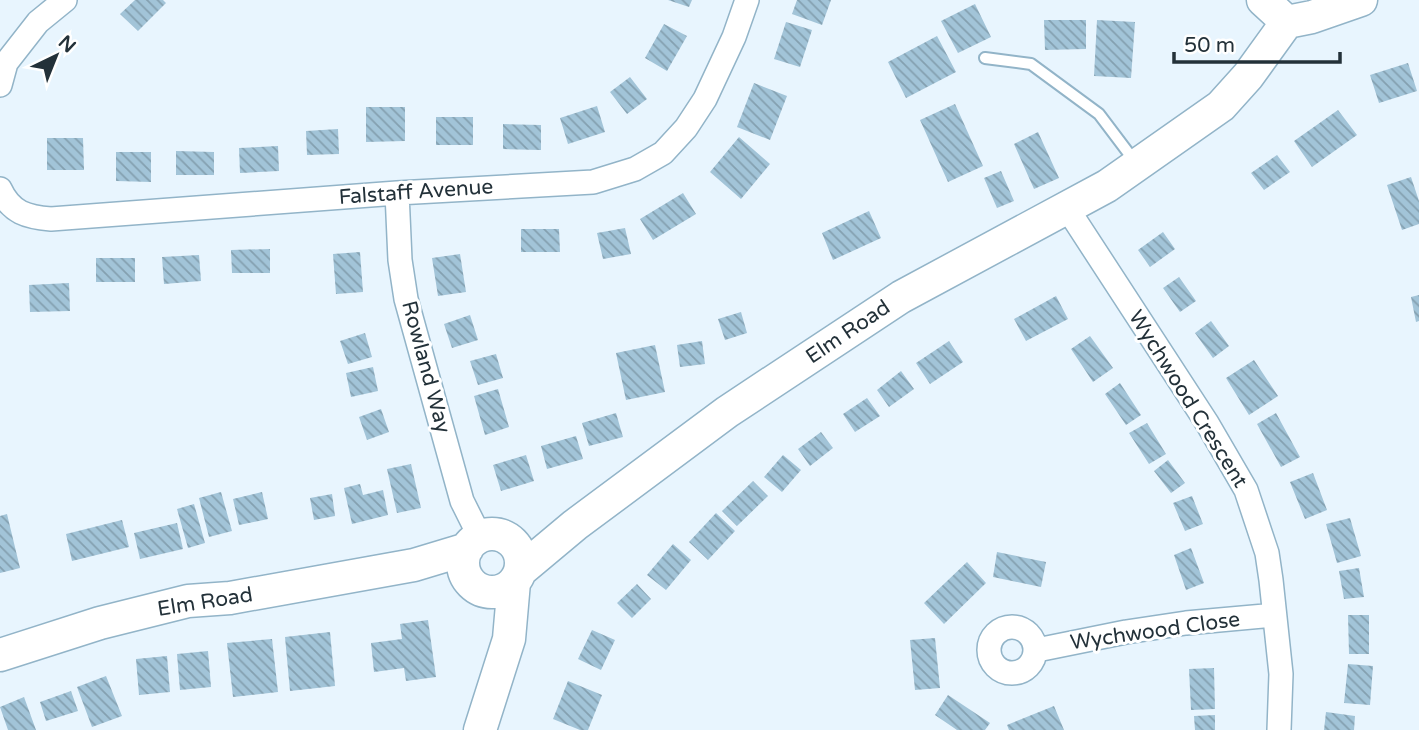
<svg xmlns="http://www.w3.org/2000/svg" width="1419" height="730" viewBox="0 0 1419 730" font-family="'Varela Round',sans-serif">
  <defs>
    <pattern id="building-back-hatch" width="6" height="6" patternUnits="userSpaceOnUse" patternTransform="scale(1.75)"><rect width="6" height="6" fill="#a2c4d8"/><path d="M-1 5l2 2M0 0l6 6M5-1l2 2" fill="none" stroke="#84a0b0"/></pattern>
  </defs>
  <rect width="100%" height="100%" fill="#e8f5fe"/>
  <path fill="url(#building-back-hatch)" d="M135 0H163L166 3 138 31 120 14Z
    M668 0H692L689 7Z
    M797 0H831L822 25 792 14Z
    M975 4 991 37 958 53 941 21Z
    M1044 20H1086V49L1045 50Z
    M1097 20 1135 22 1131 78 1094 76Z
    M786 22 812 30 800 67 774 59Z
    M664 24 687 36 667 71 645 58Z
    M937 36 956 72 906 98 888 62Z
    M1408 63 1417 91 1379 103 1370 75Z
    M630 77 647 99 627 114 610 92Z
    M754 83 787 96 770 140 737 127Z
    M955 104 983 166 948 182 920 120Z
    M597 106 605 132 568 144 560 118Z
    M366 107H405V141L366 142Z
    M1338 110 1357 135 1312 167 1294 141Z
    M436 117H473V145H436Z
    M503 124 541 125V150L503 149Z
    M338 129 339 154 307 155 306 131Z
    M1038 132 1059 178 1034 189 1014 144Z
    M739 137 770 164 741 199 710 172Z
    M47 138H83L84 170H47Z
    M278 146 279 171 240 173 239 148Z
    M176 151 214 152V175H176Z
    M116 152H151V182L116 181Z
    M1277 155 1290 172 1264 190 1251 173Z
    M1001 171 1014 201 997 208 984 178Z
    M1411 177 1419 201V224L1402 230 1387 185Z
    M683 193 696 214 653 240 640 219Z
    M869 211 881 238 833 260 822 233Z
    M625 228 631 254 603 259 597 233Z
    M521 229H559L560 252H521Z
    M1163 232 1175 249 1150 267 1138 250Z
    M270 249V273H232L231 250Z
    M360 252 363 292 336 294 333 254Z
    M460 254 466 292 438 296 432 258Z
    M199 255 201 281 164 284 162 257Z
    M96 258H135V282H96Z
    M1179 277 1196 301 1180 312 1163 288Z
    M69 283 70 311 30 312 29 285Z
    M1419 295V321L1416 322 1411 297Z
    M1056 296 1068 319 1026 341 1014 319Z
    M741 312 747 333 725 340 718 319Z
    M470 315 478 340 452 348 444 324Z
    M1211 321 1229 346 1213 358 1195 333Z
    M365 333 372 357 348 364 340 341Z
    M1090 336 1113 368 1093 382 1071 349Z
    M702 341 705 364 680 367 677 345Z
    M949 341 963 362 930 384 916 363Z
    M655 345 665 392 626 400 616 353Z
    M496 354 503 378 478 385 470 361Z
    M1254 360 1278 396 1249 415 1226 378Z
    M373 367 378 391 351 397 346 373Z
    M901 371 914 389 889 407 877 390Z
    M1120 383 1141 415 1126 425 1105 394Z
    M498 389 509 427 485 435 474 396Z
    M867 398 880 416 855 432 843 414Z
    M381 409 389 432 367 440 359 417Z
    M616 413 623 437 589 446 582 423Z
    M1276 413 1300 457 1281 467 1257 424Z
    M1147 423 1166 454 1149 464 1129 433Z
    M821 432 833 448 810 466 798 449Z
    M576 436 583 459 547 469 541 446Z
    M526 455 534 481 501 491 493 465Z
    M783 455 801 470 782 492 764 477Z
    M1168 460 1185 483 1171 493 1154 471Z
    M411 464 421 508 397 513 387 469Z
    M1313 473 1327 510 1305 519 1290 482Z
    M753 481 768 496 737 526 722 511Z
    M360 484 363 495 383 490 388 515 352 524 344 488Z
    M221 492 232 531 209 537 199 498Z
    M262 492 268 519 239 525 233 499Z
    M332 494 335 516 314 520 310 498Z
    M1192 496 1203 524 1185 531 1173 503Z
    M194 504 205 543 188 548 177 509Z
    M716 513 735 531 708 560 689 542Z
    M7 514 20 568 0 573V516Z
    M1350 518 1361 556 1337 563 1326 524Z
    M122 520 129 547 72 561 66 534Z
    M177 523 183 549 140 559 134 533Z
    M673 544 691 560 666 590 647 575Z
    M1191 548 1204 583 1186 590 1174 555Z
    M997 552 1046 562 1041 587 993 577Z
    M967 562 986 583 944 624 924 603Z
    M1359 568 1364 597 1344 599 1339 571Z
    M637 584 651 599 632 618 617 603Z
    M1348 615H1369V654H1349Z
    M428 620 436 677 406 681 404 668 374 672 371 643 402 639 400 624Z
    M592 630 615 640 601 670 578 659Z
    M330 632 335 686 290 691 285 637Z
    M935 638 940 688 915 690 910 640Z
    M272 639 278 692 233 697 227 643Z
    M208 651 211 687 180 690 177 654Z
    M167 656 170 692 139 695 136 659Z
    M1348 664 1373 666 1370 705 1344 703Z
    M1214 668 1215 709 1191 710 1189 669Z
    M106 676 122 716 92 727 77 687Z
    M568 681 602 695 588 730H580L553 719Z
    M71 691 78 711 46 721 40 702Z
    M948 695 990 723 985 730H957L935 715Z
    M24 697 36 730H8L0 707Z
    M1054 706 1064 730H1009L1007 725Z
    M1326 712 1355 716 1354 730H1324Z
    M1215 715V730H1195L1194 716Z"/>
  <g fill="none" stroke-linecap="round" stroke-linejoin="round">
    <g stroke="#92b4c8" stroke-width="14">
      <path id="lane" d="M985 58 1031 64 1099 114 1136 163"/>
    </g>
    <g stroke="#92b4c8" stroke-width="26">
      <path id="street" d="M0 85 6 63 38 22 65 0
        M0 189C11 213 27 217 51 219L397 193 593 182 635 169 663 153 686 128 705 99 734 37 747 0
        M397 193 400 260 406 299 462 501 480 537
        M1067 208 1207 423 1246 490 1267 553 1271 580 1281 674 1279 730
        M989 650a23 23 0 1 1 46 0a23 23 0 1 1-46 0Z
        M1037 650 1126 632 1186 623 1274 615"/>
    </g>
    <g stroke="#92b4c8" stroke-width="35">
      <path id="secondary" d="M1263 0 1287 22
        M1287 22 1312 17 1361 0
        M463 563a29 29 0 1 1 58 0a29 29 0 1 1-58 0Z
        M520 571 575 525 727 412 901 297 1107 186 1221 106 1248 76 1287 22
        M0 655 100 623 188 601 230 598 414 565 467 549
        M480 730 509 639 514 582"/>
    </g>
    <use href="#lane" stroke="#fff" stroke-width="10"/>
    <use href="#street" stroke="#fff" stroke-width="23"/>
    <use href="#secondary" stroke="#fff" stroke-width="32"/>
  </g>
  <g text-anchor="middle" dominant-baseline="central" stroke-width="6" stroke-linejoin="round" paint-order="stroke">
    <g font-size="21" fill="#233139" stroke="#fff">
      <text transform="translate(416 192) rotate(-4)">Falstaff Avenue</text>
      <text transform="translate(848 332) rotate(-34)">Elm Road</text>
      <text transform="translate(426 367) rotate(75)">Rowland Way</text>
      <text transform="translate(1188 399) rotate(58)">Wychwood Crescent</text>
      <text transform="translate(205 602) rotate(-9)">Elm Road</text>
      <text transform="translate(1155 631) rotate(-8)">Wychwood Close</text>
    </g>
  </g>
  <g transform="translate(56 56) rotate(43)" stroke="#ffffff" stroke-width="5" paint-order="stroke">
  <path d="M0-5L12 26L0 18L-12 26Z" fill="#233139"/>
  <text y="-10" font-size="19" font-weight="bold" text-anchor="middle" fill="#233139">N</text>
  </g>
  <path d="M1174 52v10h166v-10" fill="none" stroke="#233139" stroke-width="3.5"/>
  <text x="1184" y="52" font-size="21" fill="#233139" stroke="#ffffff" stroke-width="5" paint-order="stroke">50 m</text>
</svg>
